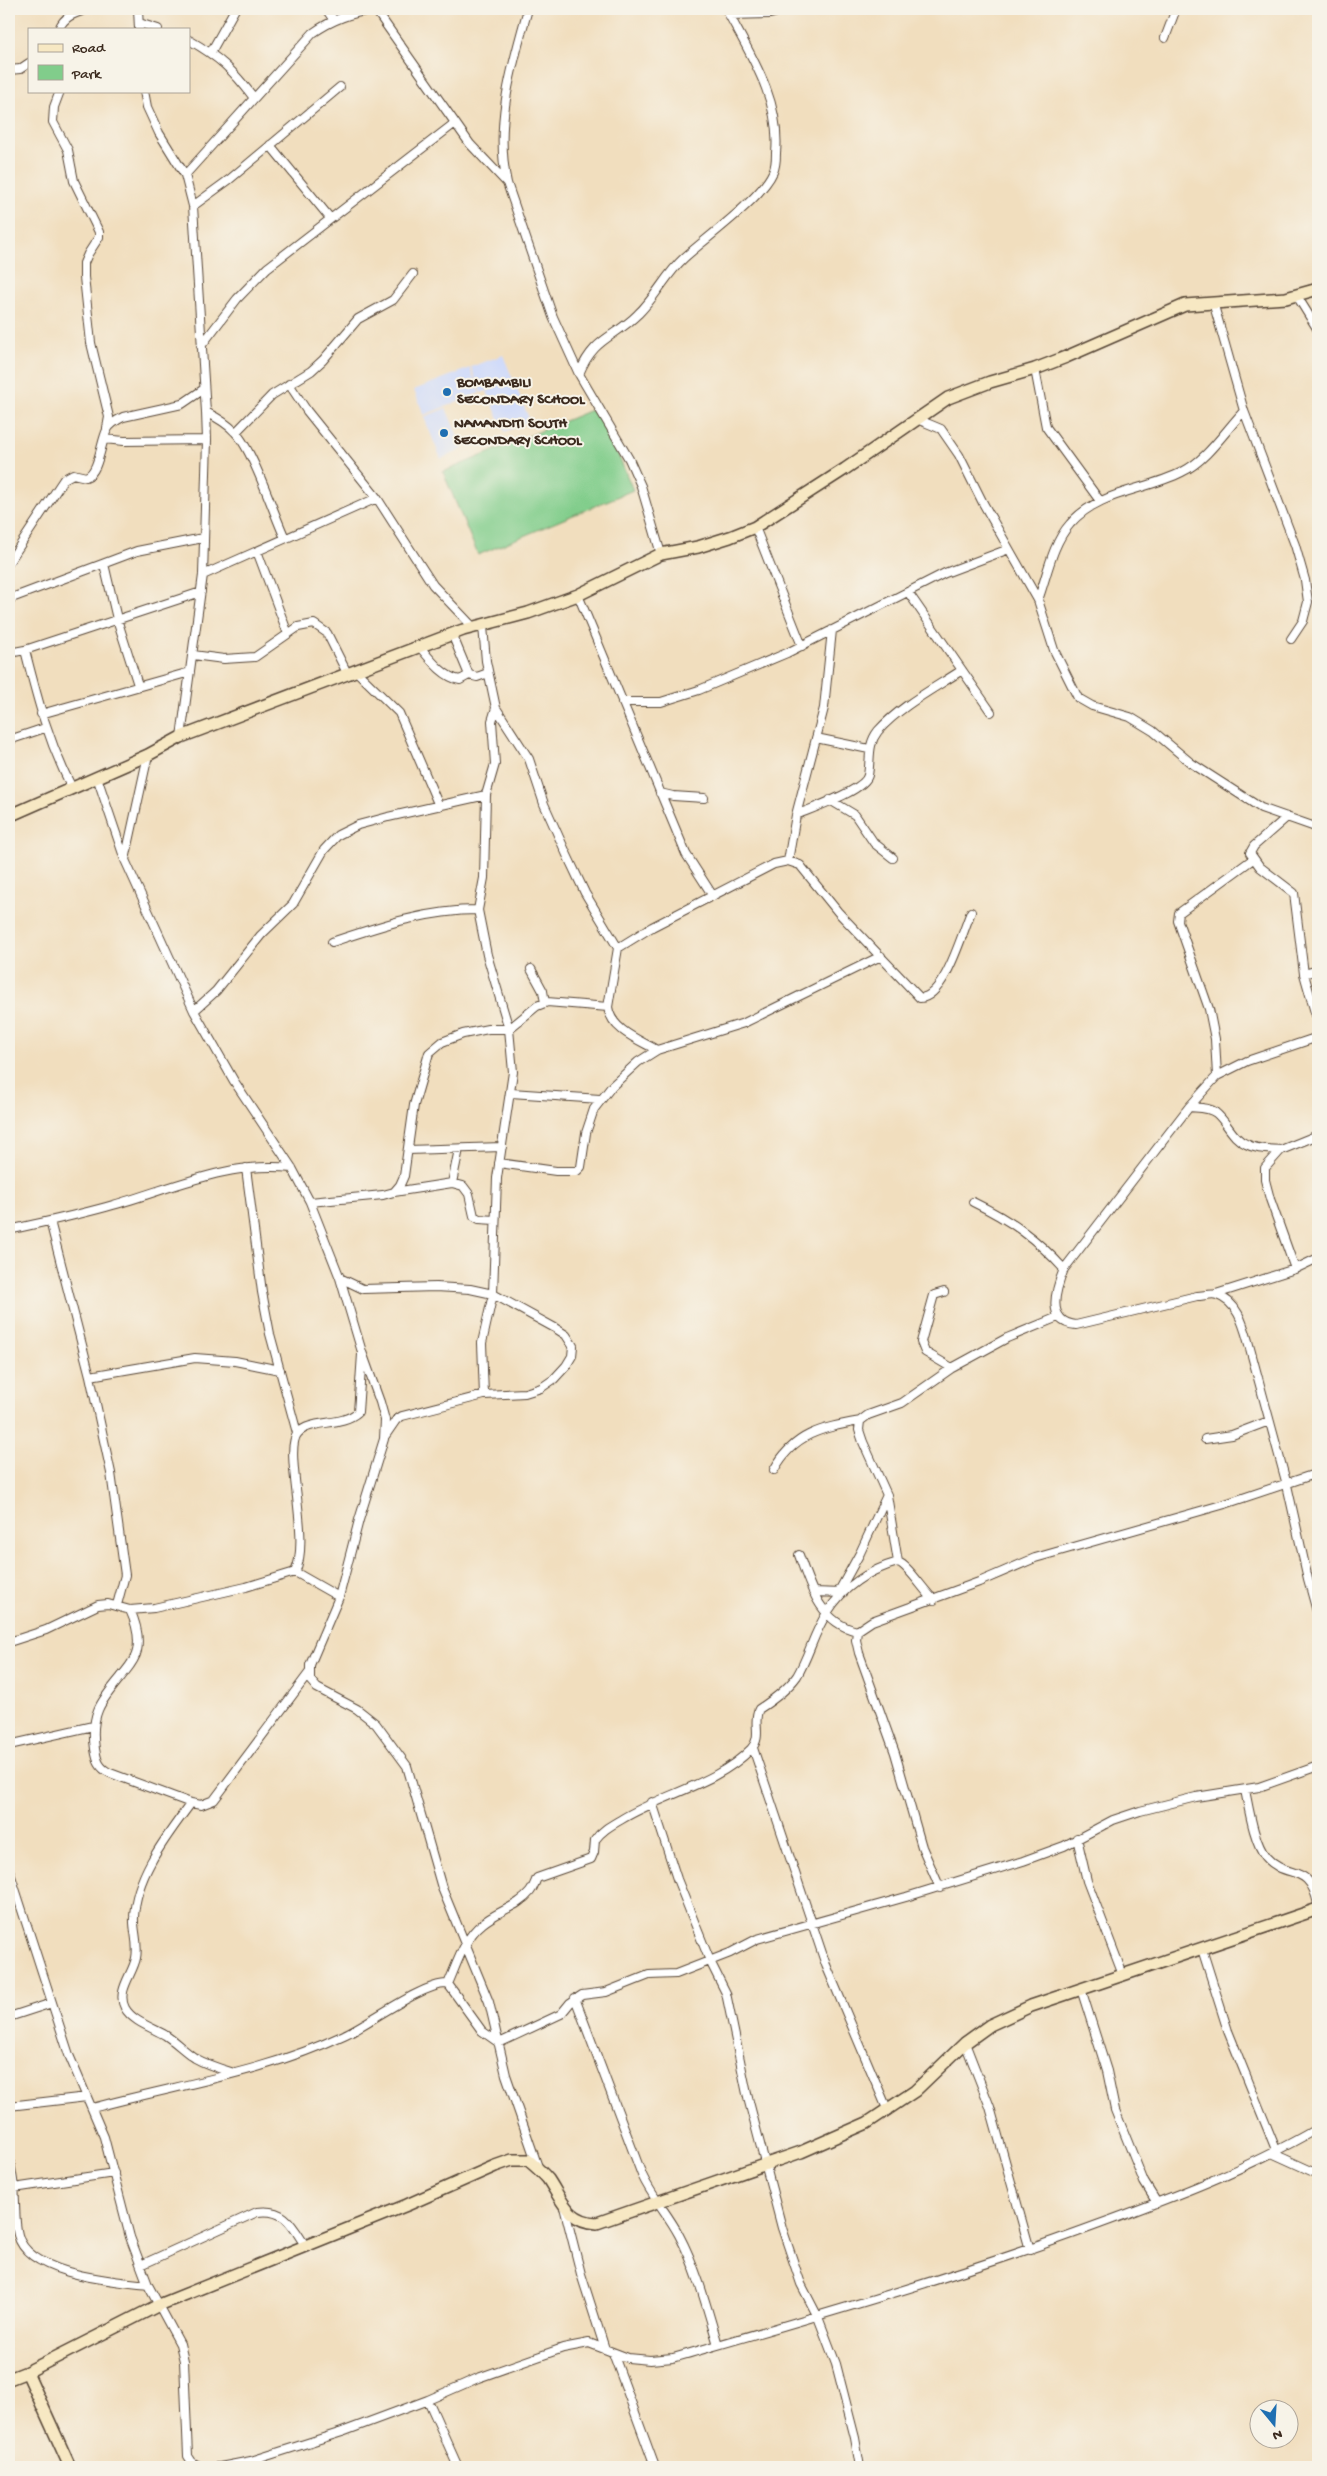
<svg xmlns="http://www.w3.org/2000/svg" width="1327" height="2476" viewBox="0 0 1327 2476" font-family="'Gochi Hand',sans-serif">
  <rect width="100%" height="100%" fill="#f7f3e8"/>
  <filter id="ink" filterUnits="userSpaceOnUse"><feTurbulence type="fractalNoise" baseFrequency=".02" numOctaves="2"/><feDisplacementMap in="SourceGraphic" scale="10" xChannelSelector="R" yChannelSelector="G"/><feConvolveMatrix kernelMatrix="1 2 1 2 8 2 1 2 1" color-interpolation-filters="sRGB"/></filter>
  <filter id="wash" filterUnits="userSpaceOnUse"><feTurbulence type="fractalNoise" baseFrequency=".0096" numOctaves="4" result="noise"/><feDisplacementMap in="SourceGraphic" scale="20" xChannelSelector="R" yChannelSelector="G"/><feGaussianBlur stdDeviation="1.12" result="paint"/><feColorMatrix in="noise" values="0 0 0 0 0 0 0 0 0 0 0 0 0 0 0 0 0 1.4 0 .05"/><feComposite in="paint" operator="in"/></filter>
  <g filter="url(#wash)">
    <rect width="100%" height="100%" fill="#f1debe"/>
    <path fill="#cfdafa" d="M503 355 530 421 505 432 487 392 495 388 481 393 471 367Z
      M470 368 480 393 424 415 414 390Z
      M446 408 463 449 441 459 424 417Z"/>
    <path fill="#81cd8b" stroke="#5e7c54" d="M598 407 633 490 478 555 443 472Z"/>
  </g>
  <g filter="url(#ink)">
    <g fill="none" stroke-linecap="round" stroke-linejoin="round">
      <g stroke="#564536" stroke-width="10">
        <path id="street" d="M138 9 139 29
          M326 9 333 19
          M375 9 470 144 507 183
          M528 9C512 66 494 124 507 183L553 317 579 374 629 459 641 486 661 554
          M729 15 770 14 788 9
          M139 23 158 29
          M59 29C64 16 75 13 88 9
          M1165 38 1176 9
          M189 40C219 57 233 70 254 98
          M211 52 235 9
          M9 70 20 69 29 63
          M60 91 54 107 53 122 68 150 74 181 99 232V237L88 254 84 263V277L91 343 109 417 107 428
          M144 91 147 107 159 133 185 175 193 206 206 412 207 440 203 575 181 737
          M270 145 330 218
          M185 175 313 33C333 19 351 13 375 9
          M193 206 230 179 340 87
          M1297 296 1318 330
          M1213 302 1244 411 1295 545 1305 580 1308 602 1303 621 1291 639
          M201 346 237 299 267 268 455 123
          M1035 369 1046 427 1100 501
          M579 374C594 337 613 339 638 314 656 297 666 274 684 258 707 237 761 199 773 172 776 166 776 159 776 153 781 100 750 54 726 9
          M289 384 307 411 377 498 433 585 474 628
          M206 412C216 417 227 423 235 432 253 450 273 512 285 538
          M917 419 941 429 959 455 983 503 1038 600 1054 650 1078 698 1092 706 1130 717 1153 731 1191 763 1261 808 1318 828
          M236 432 272 395 311 371 323 360 358 319 393 300 413 274
          M104 439 124 441 207 440
          M755 527 802 646
          M257 551 288 634
          M9 562 64 479 73 474 86 477C99 473 101 441 107 430 110 424 117 420 123 417L182 404 204 389
          M104 564 117 619 138 685
          M203 575 377 498
          M908 592 991 712
          M578 595 686 854 713 896
          M9 599 137 551 203 538
          M1038 600C1047 576 1052 544 1070 524 1098 491 1145 491 1182 472 1207 460 1225 431 1244 411
          M483 626 486 661 496 708 529 759 544 804 567 855 585 893 618 948
          M452 634 469 675 477 677 488 673
          M419 646C430 659 443 677 460 680L469 675
          M25 650C38 701 48 741 72 788
          M9 653 25 650 201 592
          M193 655 224 659 255 657 298 627 314 624 327 633 347 673
          M356 671 399 713 439 806
          M622 702H661L699 690 787 653 945 573 1009 549
          M41 714 190 672
          M816 738 869 749
          M9 740 45 728
          M97 777 125 860 194 1011 234 1081 292 1168 310 1202 340 1278 362 1352 380 1402 385 1420 384 1439 359 1520 339 1597 310 1665V1680L317 1688 357 1709 376 1724 407 1766 442 1888 489 2002 506 2075 538 2167
          M660 793 673 796 704 798
          M830 800 855 815 874 843 893 858
          M796 815C810 809 866 790 868 775 871 759 867 745 878 731 900 706 935 688 962 670
          M1287 817 1254 846 1250 853 1260 867 1294 893 1304 974 1318 1023
          M125 860 148 755
          M788 861 796 815 824 708 832 630
          M332 942C380 926 427 910 478 910
          M531 969 543 991 545 1003
          M1304 974 1318 970
          M194 1011 216 991 261 935 293 904 324 850 338 835 358 825 388 817 486 795
          M1318 1037 1247 1061 1217 1076 1189 1107 1064 1269C1056 1289 1045 1322 1076 1325L1197 1296C1203 1296 1212 1293 1217 1295 1237 1302 1243 1323 1248 1341L1287 1485 1308 1579 1318 1615
          M657 1050C639 1040 611 1030 608 1007L618 948 652 927 774 864 788 861 800 865 838 912 920 998C945 997 962 933 971 912
          M1217 1076 1215 1039 1209 1009 1178 921 1179 913 1253 859
          M511 1093 600 1099
          M1189 1107C1197 1108 1209 1107 1216 1113 1227 1122 1232 1138 1246 1144 1257 1150 1269 1149 1281 1150
          M408 1150 502 1147
          M499 1163 556 1171H577L581 1167 586 1133 594 1109 612 1086 638 1062 657 1050 744 1023 881 956
          M246 1168 262 1292 270 1334 297 1433
          M452 1183 459 1149
          M394 1192 452 1183 463 1186 469 1194 474 1216 479 1219 495 1220
          M310 1202 383 1195 394 1192 400 1185 404 1176 414 1105 429 1053 442 1042 463 1034 488 1029H509L537 1006 547 1002 608 1007
          M973 1202C1010 1220 1036 1238 1064 1269
          M50 1221 90 1376 111 1473 125 1575 117 1605
          M9 1230C44 1222 79 1215 113 1205 173 1188 228 1161 292 1168
          M1295 1269 1270 1199 1265 1180V1168L1281 1150 1318 1135
          M340 1278 363 1289 436 1287 470 1289 493 1294 555 1328 566 1335 573 1346 572 1356 566 1366 554 1379 541 1388 525 1393 484 1395 402 1416 396 1420 385 1436
          M944 1292 934 1295 921 1342 925 1352 952 1368
          M1216 1294 1295 1269 1318 1258
          M90 1376 195 1358 235 1361 280 1370
          M484 1395 482 1343 493 1294 497 1178 513 1072 509 1029 487 955 478 910 484 878 486 795 495 764 492 721 496 708
          M1205 1439 1232 1435 1269 1421
          M774 1470C794 1433 822 1428 860 1421
          M799 1555C810 1586 820 1623 857 1631
          M898 1562 887 1495 863 1442 859 1430 860 1421 868 1415 902 1403 952 1368 1007 1338 1058 1317
          M295 1572 339 1597
          M813 1592 842 1593
          M838 1593 860 1553 887 1495
          M130 1610C136 1623 140 1636 137 1651 135 1661 127 1669 121 1677 100 1702 90 1715 95 1749 97 1761 99 1768 110 1773L191 1803 201 1805 214 1800 309 1673
          M9 1642 46 1630 98 1605 108 1604 130 1610 154 1608 246 1587 295 1572C312 1539 282 1449 298 1433 311 1419 341 1427 358 1412L362 1354
          M9 1745 93 1726
          M753 1748 826 1965 888 2111
          M1245 1790C1249 1809 1254 1843 1266 1857 1287 1881 1309 1861 1318 1904
          M652 1802 677 1879 710 1961 726 1993 747 2094 782 2228 801 2284 818 2317 836 2364 855 2438 860 2467
          M191 1803C167 1836 136 1874 134 1917 133 1931 139 1943 136 1958 133 1974 116 1991 125 2008 132 2021 153 2028 165 2035 176 2042 184 2051 195 2058 207 2065 221 2069 234 2073
          M1077 1838 1087 1881 1123 1975
          M9 1870 69 2055 104 2137 130 2237 148 2285 180 2344 184 2361 188 2456 192 2462 201 2467H220L251 2461 342 2432 428 2400 478 2378 563 2348 589 2343 628 2358 650 2360 673 2358C814 2317 956 2277 1094 2226 1171 2198 1248 2169 1318 2128
          M940 1888 922 1847 895 1753 859 1653 856 1640 857 1631 872 1621 979 1582 1035 1558 1225 1504 1318 1473
          M1202 1949 1228 2031 1277 2152
          M448 1984C457 1964 464 1938 482 1924 497 1911 518 1907 530 1892 534 1887 535 1882 537 1878L591 1859 594 1852 595 1840C602 1830 612 1825 622 1819 663 1794 717 1784 751 1749 763 1737 752 1721 759 1709 773 1700 787 1690 797 1676 809 1656 814 1632 827 1613 843 1587 869 1570 898 1562 908 1565 923 1590 934 1600
          M1081 1989 1107 2071 1115 2110 1144 2182 1157 2203
          M575 1998 642 2175C652 2197 668 2214 679 2235 697 2269 707 2308 718 2345
          M9 2017 52 2003
          M965 2043 990 2107 1030 2250
          M9 2106 87 2097
          M92 2108C176 2085 264 2073 344 2035 368 2024 425 1982 448 1984L482 2031 499 2043 561 2014 570 2003 582 1995 606 1992 649 1975 676 1974 730 1953 757 1939 906 1897 1023 1861 1064 1846 1113 1820 1140 1811 1196 1797 1259 1787 1318 1766
          M1274 2154 1318 2174
          M9 2158C11 2168 13 2178 14 2188 16 2203 14 2220 18 2235 28 2275 114 2281 148 2285
          M14 2188 114 2173
          M564 2207 581 2274 605 2349
          M141 2265 257 2212C285 2208 292 2225 306 2247
          M613 2353 655 2467
          M428 2400 458 2467"/>
      </g>
      <g stroke="#564536" stroke-width="14">
        <path id="secondary" d="M9 816 148 755 181 737 463 630 528 613 578 595 661 554 698 547 730 537 755 527 845 469 948 398 990 382 1035 369 1066 357 1185 305 1286 298 1318 289
          M27 2372 70 2467
          M9 2379 27 2372 159 2305 407 2205 495 2166 512 2160H528C535 2166 542 2172 548 2179 562 2200 568 2222 597 2223L801 2152 867 2123 915 2091 965 2043 990 2025 1031 2006 1318 1909"/>
      </g>
      <use href="#street" stroke="#fff" stroke-width="8"/>
      <use href="#secondary" stroke="#f7e8c3" stroke-width="11"/>
    </g>
  </g>
  <g fill="#1f6fb2" stroke="#f7f3e8" stroke-width="2">
    <circle cx="447" cy="392" r="5"/>
    <circle cx="444" cy="433" r="5"/>
  </g>
  <g text-anchor="middle" dominant-baseline="central" stroke-width="4" stroke-linejoin="round" paint-order="stroke">
    <g font-size="15" font-weight="bold" fill="#3b2a1e" stroke="#f7f3e8" text-anchor="start">
      <text x="457" y="383">BOMBAMBILI<tspan x="457" dy="17">SECONDARY SCHOOL</tspan></text>
      <text x="454" y="424">NAMANDITI SOUTH<tspan x="454" dy="17">SECONDARY SCHOOL</tspan></text>
    </g>
  </g>
  <rect width="1327" height="2476" fill="none" stroke="#f7f3e8" stroke-width="30"/>
  <rect x="28" y="28" width="162" height="65" fill="#f7f3e8" stroke="#aca397"/>
  <rect x="38" y="44" width="25" height="8" fill="#f7e8c3" stroke="#aca397"/>
  <text x="72" y="52" font-size="15" fill="#3b2a1e">Road</text>
  <rect x="38" y="65" width="25" height="15" fill="#81cd8b" stroke="#aca397"/>
  <text x="72" y="78" font-size="15" fill="#3b2a1e">Park</text>
  <g transform="translate(1274 2424) rotate(162)"><circle r="24" fill="#f7f3e8" stroke="#aca397"/>
  <path d="M0-4L9 19L0 12L-9 19Z" fill="#1f6fb2"/>
  <text y="-8" font-size="14" font-weight="bold" text-anchor="middle" fill="#3b2a1e">N</text>
  </g>
</svg>
